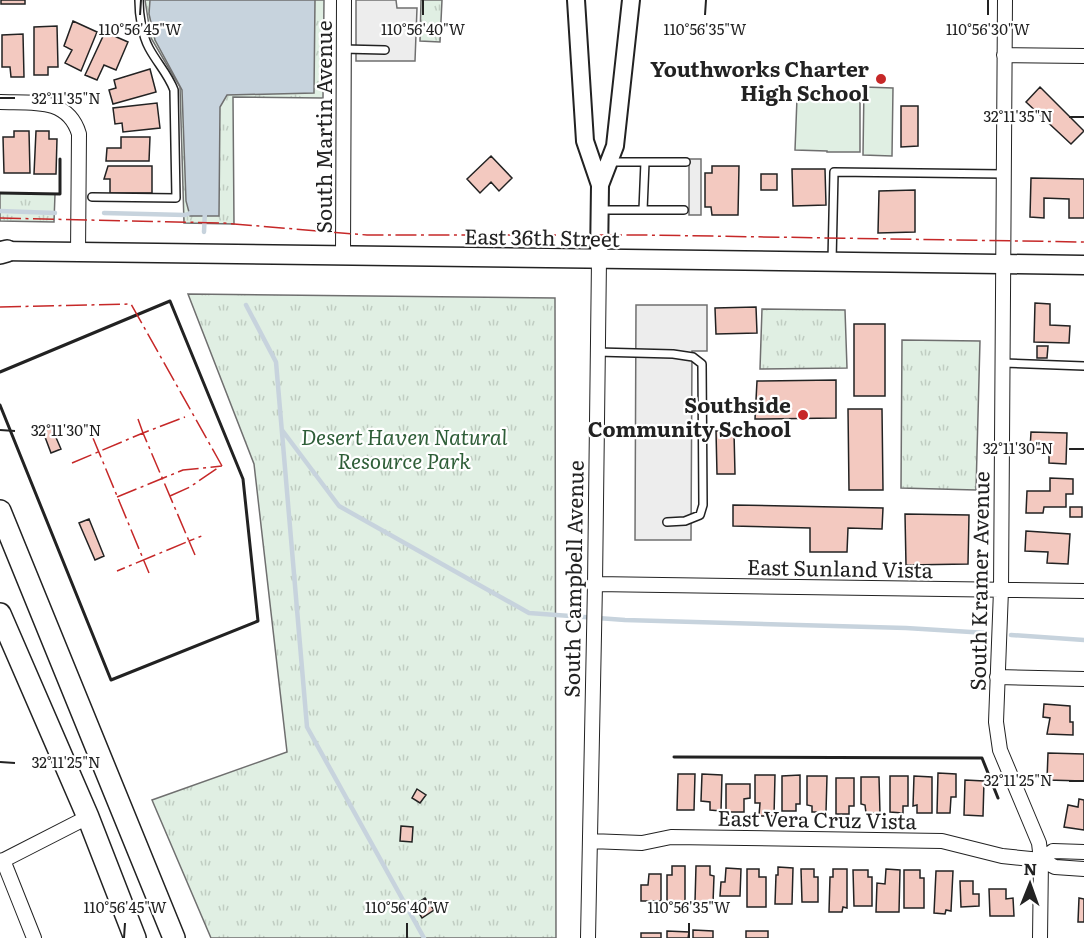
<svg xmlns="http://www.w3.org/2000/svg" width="1084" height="938" viewBox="0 0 1084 938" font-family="Literata,serif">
  <defs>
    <pattern id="grass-tufts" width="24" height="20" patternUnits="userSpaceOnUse" patternTransform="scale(1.5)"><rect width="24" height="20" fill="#e0efe3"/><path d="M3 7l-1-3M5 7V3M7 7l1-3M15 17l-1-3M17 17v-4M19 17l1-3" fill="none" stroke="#c0cdc2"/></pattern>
  </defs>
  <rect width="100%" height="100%" fill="#fff"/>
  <path fill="url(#grass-tufts)" stroke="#6f6f6f" stroke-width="1.5" d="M145 0H324L323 98 233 97 234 224 184 223 180 87 151 38Z
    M421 0H442L440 42 420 41Z
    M0 193 55 194 54 222 0 221Z
    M188 294 555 298 556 938H211L152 800 287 752 254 464Z
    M762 309 845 310 847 368 760 369Z
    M902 340 980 341 976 490 901 488Z"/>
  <path fill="#e0efe3" stroke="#6f6f6f" stroke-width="1.5" d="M864 87 893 88 892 156 863 155Z
    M797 98 860 99V152H827V151L795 150Z"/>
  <path fill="#ededed" stroke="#6f6f6f" stroke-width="1.5" d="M356 0H396L397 8H417L415 61H356Z
    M689 159H701V215H689Z
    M636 305H707V351H692L691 540H635Z"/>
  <path fill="#c7d3dd" stroke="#6f6f6f" stroke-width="1.5" d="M150 0H315L314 93 227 95 220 107 219 216H190L186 201 182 90 155 40 149 14Z"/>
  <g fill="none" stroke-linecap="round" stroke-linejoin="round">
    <path stroke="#c7d3dd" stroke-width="4.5" d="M0 211 55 213
      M104 213 185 215 193 212
      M204 232 205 210
      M246 305 276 362 307 727 424 938
      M282 430 339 506 529 613 625 620 906 628 987 633
      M1011 635 1084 640"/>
  </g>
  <path fill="#f3c9c0" stroke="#222" stroke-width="1.5" d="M1 0H25V4H1Z
    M73 21 97 32 81 71 65 63 72 50 64 46Z
    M57 26 58 67H48V75H34V27Z
    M105 32 128 42 116 70 104 65 97 80 85 75Z
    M23 34 24 77H11L10 67H2V35Z
    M150 69 156 92 113 104 109 90 116 88 114 80Z
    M1040 87 1084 131 1071 144 1026 102Z
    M157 103 160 128 123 132 122 123 115 124 113 108Z
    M901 106H918V146L901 147Z
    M14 131H29L30 173H4L3 137H14Z
    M36 131H49V139H57L56 174H34Z
    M121 137H150L149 161H106L107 148H121Z
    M491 156 512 178 499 191 491 182 480 193 467 179Z
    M108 166H152V193H110V179H104Z
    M712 166H739L738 215H712L711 207H705V173H712Z
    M792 169H825L826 205 793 206Z
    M761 174H777V190H761Z
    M1031 178 1084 179V218H1069V199L1044 198V218L1030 217Z
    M915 190V232L878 233 879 191Z
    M1035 303 1050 304V325L1070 326 1069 343 1034 342Z
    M756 307 757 333 716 334 715 308Z
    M854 324H885V396H854Z
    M1037 346H1048L1047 358H1037Z
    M836 380V418L755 419 757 381Z
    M848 409H882L883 490H849Z
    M51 426 61 449 51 453 42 429Z
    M716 431 734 432 735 474H717Z
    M1031 432 1067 433 1066 464 1049 463V449H1030Z
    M1050 478 1073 479V494H1066V507H1044L1043 513H1026L1027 491H1050Z
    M733 505 883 508 882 529 848 528 847 552H810V528L733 526Z
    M1070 507H1082V517H1070Z
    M905 514 969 515 968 564 906 565Z
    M89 519 104 556 95 560 79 523Z
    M1026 531 1070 534 1068 564 1047 563 1048 552 1025 551Z
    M1044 704 1070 706V722H1073V735L1047 734 1050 718 1043 717Z
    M1048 753 1084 754V781L1047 780Z
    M938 773 956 774V797H951L950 813H937Z
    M678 774H695L694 810H677Z
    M702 774 722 775 721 811 710 810V802L701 801Z
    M755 775H775L774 816H759L760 803H755Z
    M800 775V804H796V811H782V776Z
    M807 776H827L826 812H812V806L807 805Z
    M890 776H908V806H903V813L890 812Z
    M914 776 932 777V813H917V805L913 806Z
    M861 777H879L880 813H866L865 805 861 804Z
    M836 778H854V806H849V814H836Z
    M965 780 984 781 983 816 964 815Z
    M726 784H750V798L744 799V812H726Z
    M417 789 426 795 420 803 412 798Z
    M1079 799 1084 800V830L1064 827 1068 805 1078 807Z
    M401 826 413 827 412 842 400 841Z
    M672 866H685V904L667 903V875H672Z
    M696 866H710V875L714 876 713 903 695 902Z
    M778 867 793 868 792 904H775L776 875H778Z
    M726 868 741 869 740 896H720L721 882H725Z
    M747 869H759V877H766V907H747Z
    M801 869H814V877H818V902H802Z
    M833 869H847V908L843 907 842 912H829L830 877H833Z
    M886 869 900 870 899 912H876L877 883 885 884Z
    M853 870H868V877H872V906H854Z
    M904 870H920V878H924V908H904Z
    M936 871H953L951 911 946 910 945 914 934 913Z
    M649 874H661V901H641V885H648Z
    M960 881H973V894H979V906L961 907Z
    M989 889H1006V899L1013 898 1014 916H990Z
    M425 898 434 910 422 918 414 905Z
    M1079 898 1084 899V922H1078Z
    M693 930 713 931V938H693Z
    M667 931 689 932 688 938H667Z
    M746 931H768V938H746Z
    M641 933H661V938H641Z"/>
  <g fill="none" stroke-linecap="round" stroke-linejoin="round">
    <g stroke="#222" stroke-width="10">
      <path id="service" d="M343 49 385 50
        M611 162H686
        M92 197 176 198 174 90C168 74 157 63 149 48 142 35 139 15 139 0
        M600 210H684
        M643 210 645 162
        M832 261 834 172 1004 174
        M597 352 673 354 693 357 702 364 703 505 700 515 685 521 667 522
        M1003 363 1084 366"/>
    </g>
    <g stroke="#222" stroke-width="16">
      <path id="minor" d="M1005 0 1001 590 996 722 1000 750 1039 843 1041 860 1040 938
        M1004 55 1084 56
        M0 102C32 103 68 97 79 134L78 253
        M343 255 344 0
        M595 584 1084 591
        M997 677 1084 679
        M590 841 642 843 671 837 942 841 1002 856 1041 860
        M1084 852 1053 851 1041 860 1055 867 1084 869
        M3 860 34 938
        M0 862 88 817
        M588 938 595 584 599 260"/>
    </g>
    <g stroke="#222" stroke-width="20">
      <path id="tertiary" d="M576 0 585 141 600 185 599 260
        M600 185 615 146 631 0"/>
    </g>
    <g stroke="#222" stroke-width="21">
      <path id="secondary" d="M0 251 1084 265"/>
    </g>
    <g stroke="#222" stroke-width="24">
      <path id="primary" d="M0 253 7 251
        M0 511 174 938
        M0 614 88 817 135 938"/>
    </g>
    <use href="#service" stroke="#fff" stroke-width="7"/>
    <use href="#minor" stroke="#fff" stroke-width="14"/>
    <use href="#tertiary" stroke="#fff" stroke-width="16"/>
    <use href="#secondary" stroke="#fff" stroke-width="18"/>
    <use href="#primary" stroke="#fff" stroke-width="21"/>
    <path stroke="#222" stroke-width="3" d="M0 193 60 194V159
      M0 372 170 301 243 479 258 621 111 680 0 405
      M674 757 982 758 998 798"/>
    <path stroke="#c62828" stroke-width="1.5" stroke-dasharray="21 4.5 3 4.5" stroke-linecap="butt" d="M0 218 222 223 367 235H643L1084 242
      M0 307 131 304 222 466
      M138 419 143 433 185 417
      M93 438 149 573
      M72 463 143 433 189 541 117 571
      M170 496 190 487 219 467
      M117 497 183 470 222 466
      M195 555 189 541 204 535"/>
  </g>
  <path fill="none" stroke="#222" stroke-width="2" d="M140 15 141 0M423 15V0M705 15 706 0M988 15V0M0 98H15M1069 117H1084M0 430 15 431M1069 449H1084M0 762 15 763M1069 781H1084M124 938 125 923M407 938V923M689 938V923"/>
  <g fill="#c62828" stroke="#fff" stroke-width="2">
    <circle cx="881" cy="79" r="6"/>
    <circle cx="803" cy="415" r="6"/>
  </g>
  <g text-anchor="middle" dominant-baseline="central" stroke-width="4.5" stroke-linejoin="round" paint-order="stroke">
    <g font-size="21" font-weight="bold" fill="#222" stroke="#fff" text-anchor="end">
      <text x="869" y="67">Youthworks Charter<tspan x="869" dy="24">High School</tspan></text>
      <text x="791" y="403">Southside<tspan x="791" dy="24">Community School</tspan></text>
    </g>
    <g font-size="21" fill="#222" stroke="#fff">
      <text transform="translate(322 127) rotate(-90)">South Martin Avenue</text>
      <text transform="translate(542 236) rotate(1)">East 36th Street</text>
      <text transform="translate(840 567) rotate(1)">East Sunland Vista</text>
      <text transform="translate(572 579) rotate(-89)">South Campbell Avenue</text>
      <text transform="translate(978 581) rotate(-89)">South Kramer Avenue</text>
      <text transform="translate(817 818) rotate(1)">East Vera Cruz Vista</text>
    </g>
    <g font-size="21" font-style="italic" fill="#2f5e38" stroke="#fff">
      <text x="404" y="435">Desert Haven Natural<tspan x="404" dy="24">Resource Park</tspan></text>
    </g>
  </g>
  <g font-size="15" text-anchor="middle" fill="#222" stroke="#fff" stroke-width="4.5" stroke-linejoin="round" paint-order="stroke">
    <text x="140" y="35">110°56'45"W</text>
    <text x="423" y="35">110°56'40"W</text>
    <text x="705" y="35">110°56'35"W</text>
    <text x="988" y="35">110°56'30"W</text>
    <text x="66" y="104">32°11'35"N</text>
    <text x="1018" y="122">32°11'35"N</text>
    <text x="66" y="436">32°11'30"N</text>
    <text x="1018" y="454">32°11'30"N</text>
    <text x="66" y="768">32°11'25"N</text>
    <text x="1018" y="786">32°11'25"N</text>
    <text x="125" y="913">110°56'45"W</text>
    <text x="407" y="913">110°56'40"W</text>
    <text x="689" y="913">110°56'35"W</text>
  </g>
  <g transform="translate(1030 884) rotate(1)" stroke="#ffffff" stroke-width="4.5" paint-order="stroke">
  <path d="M0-4.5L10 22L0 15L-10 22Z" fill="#222222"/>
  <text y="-9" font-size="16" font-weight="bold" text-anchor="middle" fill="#222222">N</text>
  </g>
</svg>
